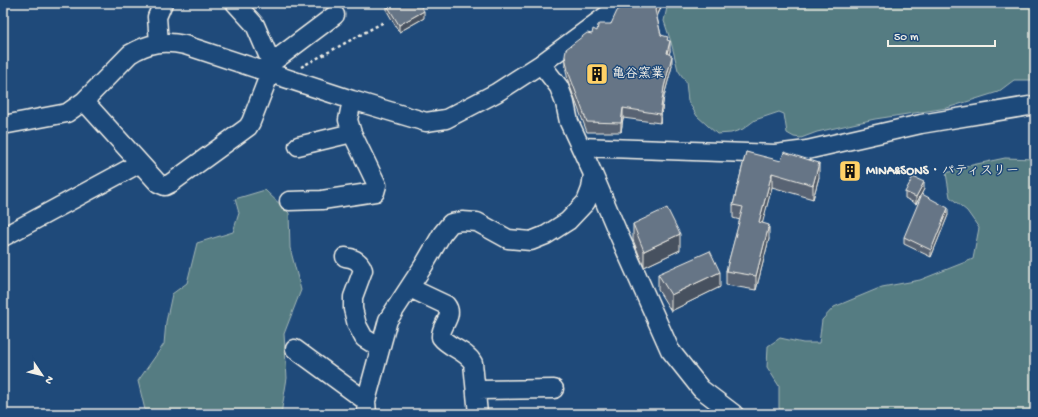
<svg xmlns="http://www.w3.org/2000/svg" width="1038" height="417" viewBox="0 0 1038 417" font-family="'Gochi Hand','Klee One',sans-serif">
  <rect width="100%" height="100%" fill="#1f4a7a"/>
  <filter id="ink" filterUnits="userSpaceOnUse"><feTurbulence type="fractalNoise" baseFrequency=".025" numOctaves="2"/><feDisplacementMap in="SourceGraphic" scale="8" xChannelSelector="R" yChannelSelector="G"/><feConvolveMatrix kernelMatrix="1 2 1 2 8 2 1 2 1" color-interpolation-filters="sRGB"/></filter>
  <g filter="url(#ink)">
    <path fill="#547c82" stroke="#a4b6b5" d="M668 3H1035V80H1014L998 92 947 108 875 119 817 132 801 138 794 137 787 133 784 114 779 112 755 120 743 129 731 133 717 134 697 116 688 101 686 82 678 70 671 42 664 21Z
      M1005 158 1035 159V414H783L779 408V386L767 367 768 346 780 338 803 343H819L822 320 834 307 882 287 920 280 973 259 979 228 967 211 950 197 946 173 972 165Z
      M265 190 289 213 290 248 301 290 284 334 287 378 281 414H146L138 381 164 344 166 322 172 294 187 283 197 243 233 232 239 213 235 199Z"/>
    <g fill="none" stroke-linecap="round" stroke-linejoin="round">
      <g stroke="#f4f1e8" stroke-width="21">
        <path id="minor" d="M235 3 255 25 271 62
          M159 43 157 17 163 3
          M262 70 335 15
          M84 101 158 183 165 186 171 183 248 127 251 122 270 73
          M3 125 67 113 84 101 130 54C148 43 164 40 185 45L352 100 426 122 446 119 496 93 541 64 614 10 615 3
          M298 146 352 133
          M581 147 775 154 807 150 921 124 1035 105
          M593 174 618 233 670 350 701 389 734 414
          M289 201 322 200 375 192 377 185 352 133 348 120 352 100
          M3 237 140 163
          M345 257C354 258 360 261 363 270L353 297V309L357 325 364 338 380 348
          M410 288 446 305C455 316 440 325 441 337 449 348 466 350 473 363L478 414
          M295 349 366 401
          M477 390 554 389
          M367 414 366 401 388 320 424 265 442 234 451 223 462 221 477 222 508 239 531 241 546 235 568 221 586 202 591 189 593 174 569 122 565 103 559 87 541 64"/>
      </g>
      <path stroke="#f4f1e8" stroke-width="2.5" stroke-dasharray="3 3" stroke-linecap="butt" d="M301 67 384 22"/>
      <use href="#minor" stroke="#1f4a7a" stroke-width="18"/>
    </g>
    <path fill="#586473" stroke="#f4f1e8" d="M624 3H663L657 17 661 35 668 40 670 51 669 54 672 66 664 96 660 123 623 118 621 132H587L568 81 565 65V56L592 34 611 24 623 6Z
      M387 5 424 18 399 32 387 11Z
      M746 152 819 177 813 199 772 187 762 223 769 239 756 290 726 285V271L740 220 733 218V205Z
      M924 189 916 204 905 198V192Z
      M948 215 931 257 904 244V237Z
      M633 224 680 250 644 267 633 240Z
      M658 274 720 287 671 311 658 290Z"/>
    <path fill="#47515e" stroke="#f4f1e8" d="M659 3H663L655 20V10Z
      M424 11V18L399 32V25Z
      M670 41V51L667 63V53Z
      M672 56V66L664 96 660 123V114L664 87Z
      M623 108V118L621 132V123Z
      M819 163V177L813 199V185Z
      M772 173V187L759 236V222Z
      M924 182V189L916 204V197Z
      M948 208V215L931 257V250Z
      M769 225V239L756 290V276Z
      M680 234V250L644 267V251Z
      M720 272V287L671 311V295Z"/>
    <path fill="#667486" stroke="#f4f1e8" d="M390 3H419L424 11 399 25 387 5Z
      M624 3H659L655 10 661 35 668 37 667 40 670 41 667 53 672 56 664 87 660 114 623 108 621 123 587 122 568 71 565 56 566 49 587 33 592 34 593 29 597 31 598 25 600 24H611L617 11 623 6Z
      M746 152 781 161 784 152 819 163 813 185 772 173 759 222 769 225 756 276 726 271 743 207 733 205Z
      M913 177 924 182 916 197 905 192Z
      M922 194 948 208 931 250 904 237Z
      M667 208 680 234 644 251 633 224Z
      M710 251 720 272 671 295 658 274Z"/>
  </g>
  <defs>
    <g id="building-square" transform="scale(1.15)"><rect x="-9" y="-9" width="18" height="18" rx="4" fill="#ffd166" stroke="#1f4a7a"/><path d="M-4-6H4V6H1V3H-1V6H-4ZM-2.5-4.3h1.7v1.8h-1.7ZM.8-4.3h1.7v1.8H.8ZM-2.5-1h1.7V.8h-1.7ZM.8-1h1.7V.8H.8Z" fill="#111"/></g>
  </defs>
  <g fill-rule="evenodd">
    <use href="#building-square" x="597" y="74"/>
    <use href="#building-square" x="850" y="171"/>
  </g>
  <g text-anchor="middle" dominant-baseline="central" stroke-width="3" stroke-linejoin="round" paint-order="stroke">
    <g font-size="13" font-weight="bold" fill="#f4f1e8" stroke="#1f4a7a" text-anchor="start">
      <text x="612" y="74">亀谷窯業</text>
      <text x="866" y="171">MINA&amp;SONS・パティスリー</text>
    </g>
  </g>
  <rect width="1038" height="417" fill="none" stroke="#1f4a7a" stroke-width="16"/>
  <rect x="8" y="8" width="1022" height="401" fill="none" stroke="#f4f1e8" stroke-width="1.5" filter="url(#ink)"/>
  <g transform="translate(42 375) rotate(125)" stroke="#1f4a7a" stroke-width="3" paint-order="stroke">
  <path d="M0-3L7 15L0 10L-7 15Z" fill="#f4f1e8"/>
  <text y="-6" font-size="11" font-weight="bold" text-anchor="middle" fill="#f4f1e8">N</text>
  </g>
  <path d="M888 40v6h107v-6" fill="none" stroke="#f4f1e8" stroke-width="2"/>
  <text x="894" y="40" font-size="12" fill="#f4f1e8" stroke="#1f4a7a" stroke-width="3" paint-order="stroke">50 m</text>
</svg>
